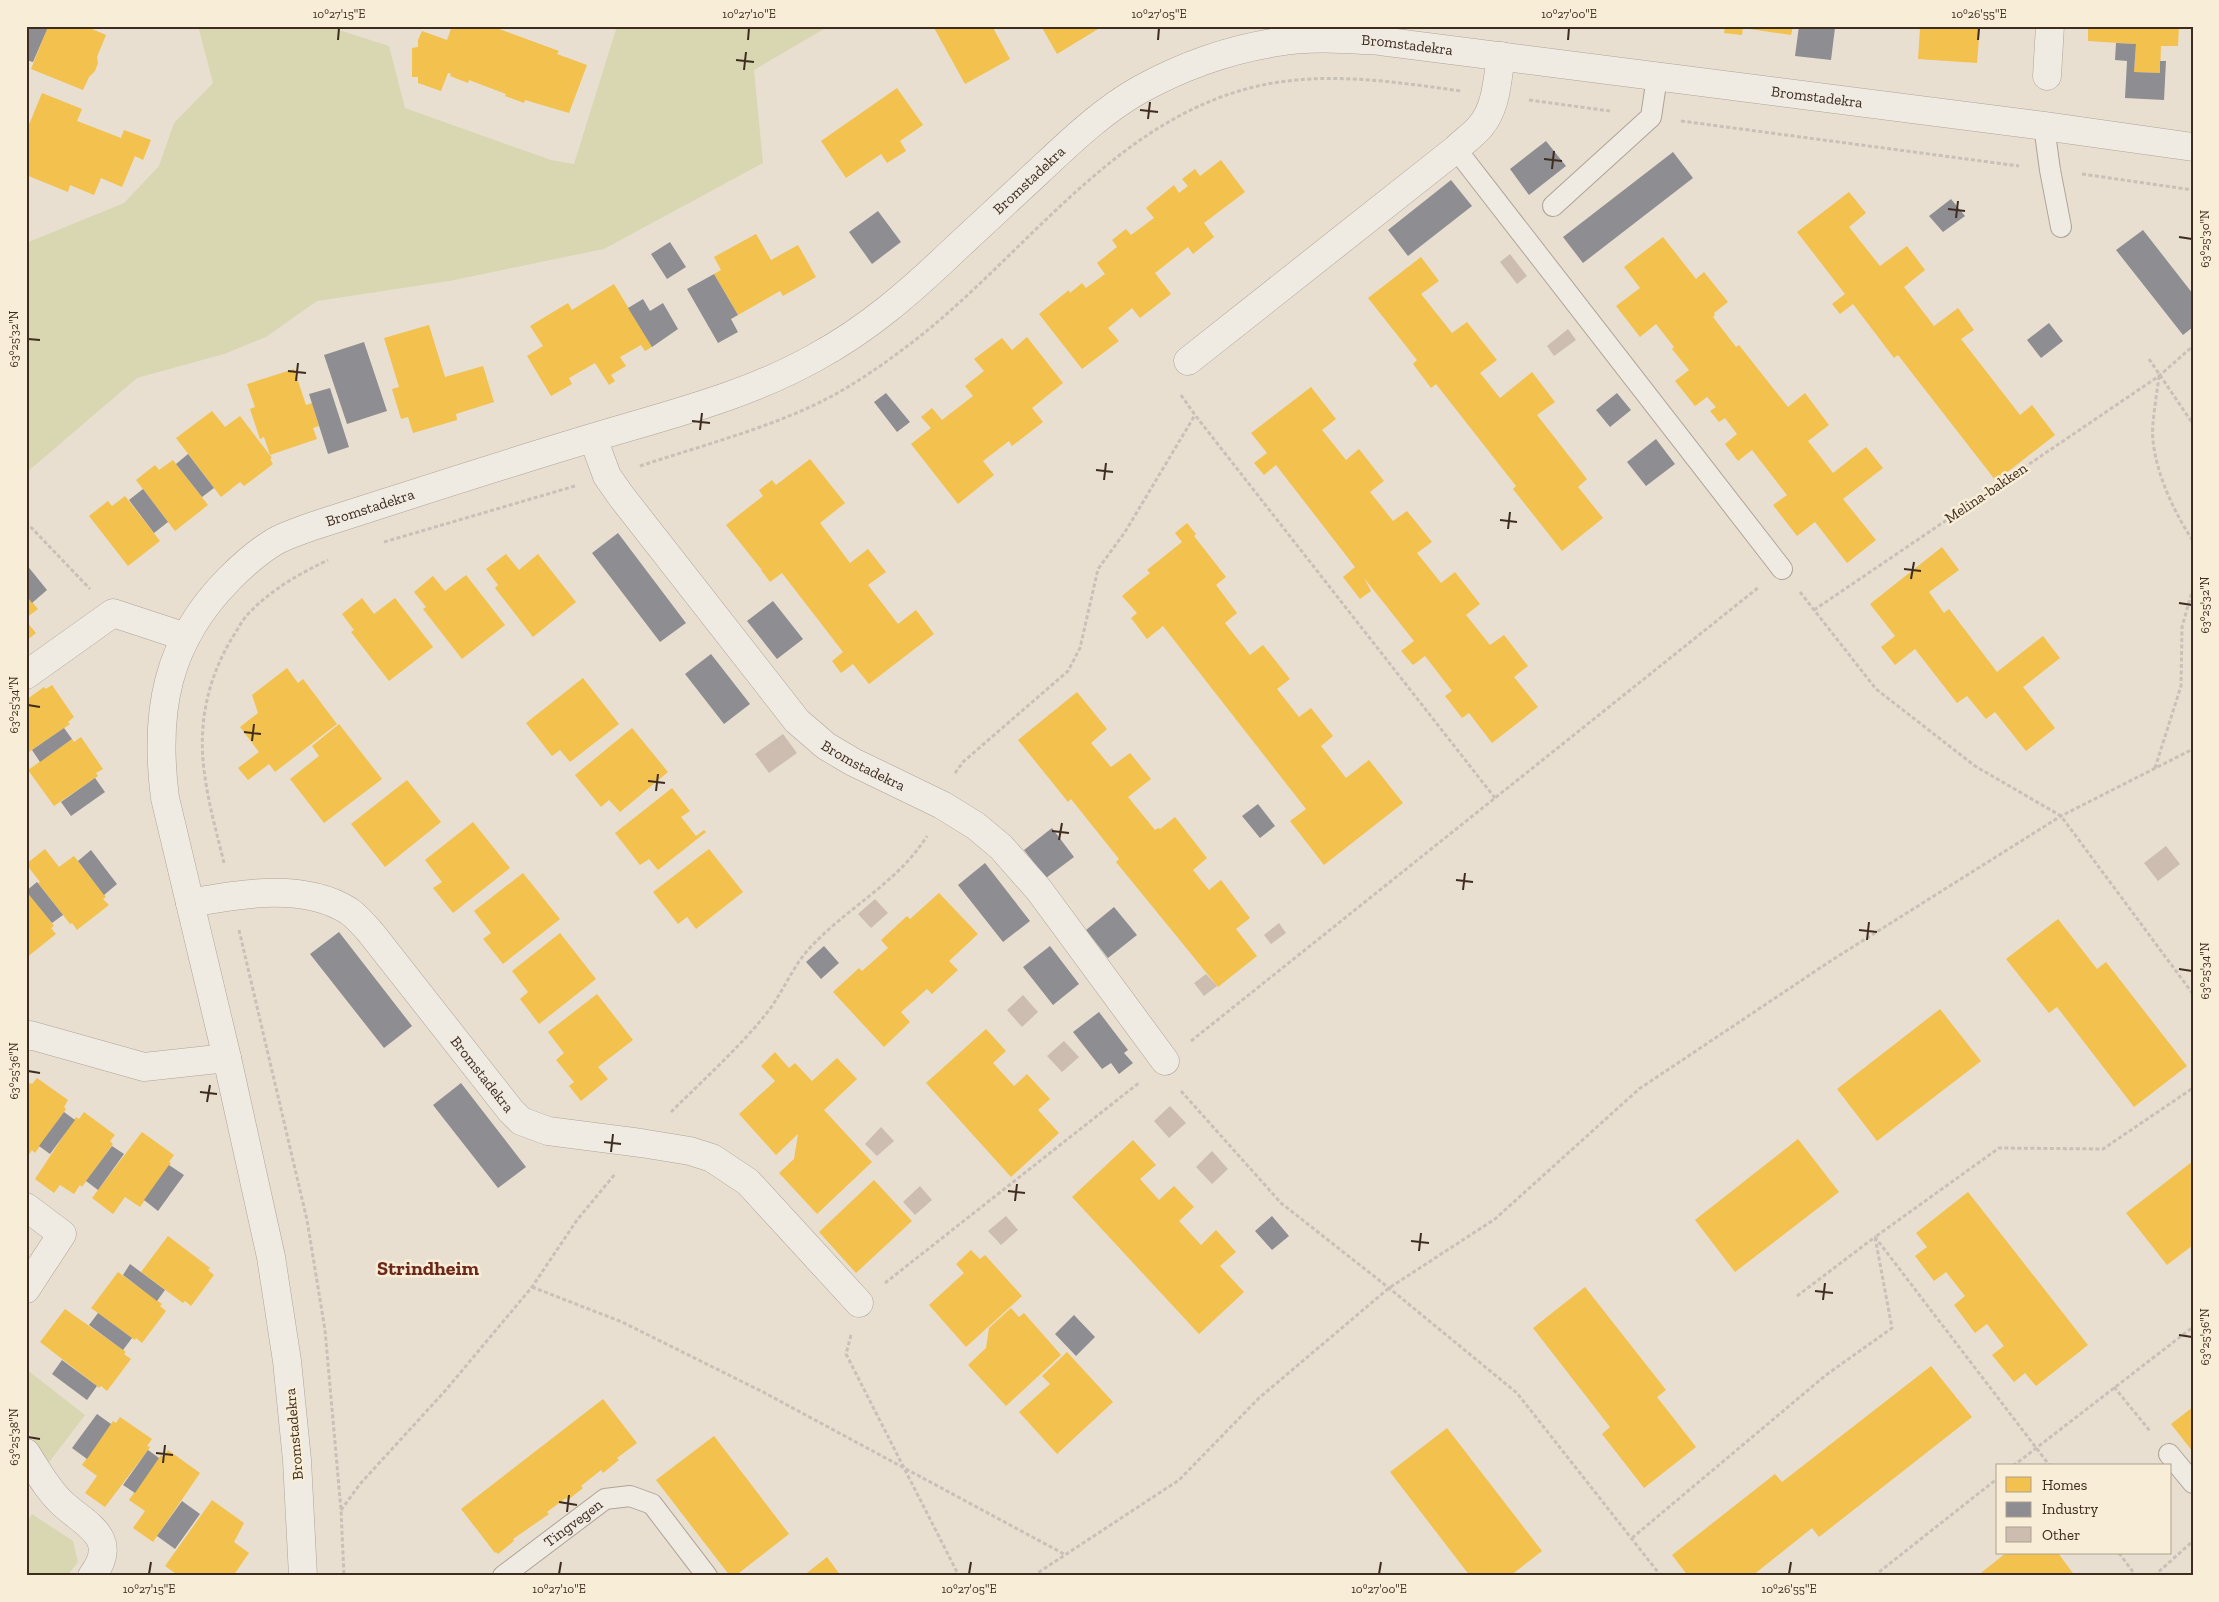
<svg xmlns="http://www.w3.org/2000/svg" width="2219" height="1602" viewBox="0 0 2219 1602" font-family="'Zilla Slab',serif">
  <rect width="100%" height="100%" fill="#e8dfd0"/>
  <path fill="#d9d7b2" d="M198 26H337L339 30 389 46 405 108 551 160 574 164 617 26H829L754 70 763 163 604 249 449 281 317 301 266 337 224 354 137 378 26 473V243L124 203 159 166 174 123 213 83Z
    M26 1369 85 1415 47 1465 26 1426Z
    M32 1514 73 1541 78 1562 67 1576H26V1523Z"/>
  <path fill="#f2c14e" d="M48 26H85L106 35 97 57 98 63 95 71 89 77 83 90 31 69Z
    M452 26H491L559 51 557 54 587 65 569 113 525 100 524 103 505 96 506 94 469 80 468 83 450 76 451 74 448 73 441 91 418 83V77H412V48L418 47V40L422 31 447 40Z
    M933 26H992L1010 59 965 84Z
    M1041 26H1103L1057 54Z
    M1725 26H1793L1791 35 1743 28 1742 35 1724 33Z
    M1931 26H1980L1977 63 1918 59 1920 29H1931Z
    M2088 26H2179L2178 46H2161L2160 73 2134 72 2136 44 2088 41Z
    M897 88 923 125 900 141 906 151 887 163 881 154 846 178 821 141Z
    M42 93 82 109 77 121 121 138 124 130 151 140 143 160 135 156 122 187 101 178 94 195 70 185 68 192 26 175V132Z
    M1221 160 1245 192 1204 223 1214 237 1193 254 1188 247 1155 273 1171 294 1140 318 1132 308 1108 328 1119 341 1082 369 1039 314 1069 290 1070 293 1082 283 1086 288 1105 274 1097 263 1117 247 1112 240 1126 229 1131 235 1154 218 1146 208 1174 185 1179 193 1188 186 1182 179 1195 169 1200 176Z
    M1849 192 1866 213 1849 227 1880 266 1907 246 1925 270 1904 287 1934 326 1958 308 1974 330 1961 339 2020 415 2032 405 2055 435 1996 481 1898 355 1894 358 1853 304 1840 314 1832 304 1845 294 1797 232Z
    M756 234 771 260 798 245 816 277 783 296 780 291 738 315 714 274 721 270 714 257Z
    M1663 237 1696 279 1704 272 1728 302 1714 313 1715 315 1713 317 1736 347 1739 345 1788 407 1805 393 1829 425 1808 441 1833 473 1866 447 1883 468 1843 499 1876 540 1847 563 1815 522 1797 536 1773 505 1787 495 1752 450 1738 461 1725 444 1737 434 1725 418 1719 422 1710 411 1716 407 1707 397 1695 406 1675 381 1689 370 1672 349 1674 347 1656 324 1640 337 1616 306 1640 288 1624 267Z
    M1421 257 1439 281 1421 294 1452 333 1467 322 1497 360 1480 373 1500 398 1532 372 1555 402 1537 415 1587 479 1578 487 1603 518 1562 551 1513 489 1516 486 1436 384 1431 388 1413 364 1417 360 1368 298Z
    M614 284 652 347 645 351 641 345 620 357 626 366 611 375 615 381 609 385 595 363 569 378 572 384 551 396 527 356 543 346 530 326 568 303 572 310Z
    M429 325 445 377 483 366 494 402 456 414 457 420 413 433 408 417 401 419 392 389 399 387 384 338Z
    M1027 337 1063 383 1032 408 1043 422 1012 446 1009 441 983 461 994 475 958 504 911 444 931 428 921 417 932 408 942 420 973 396 965 386 984 371 974 359 1002 338 1012 350Z
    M294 369 306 405 312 403 319 426 313 428 317 439 270 455 264 437 260 439 250 409 255 407 247 384Z
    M1311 387 1336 419 1322 430 1346 460 1359 449 1384 481 1370 492 1393 521 1407 511 1432 542 1417 553 1441 583 1455 572 1480 604 1466 615 1490 645 1504 635 1528 666 1514 677 1538 707 1492 743 1469 713 1462 718 1445 696 1452 691 1425 656 1413 665 1401 651 1414 641 1364 578 1371 591 1360 599 1343 577 1355 567 1276 465 1264 475 1254 463 1267 453 1251 433Z
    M212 411 225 427 240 416 272 458 270 459 273 464 244 486 240 482 221 497 176 438Z
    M810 459 845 503 820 523 850 563 868 549 886 572 868 585 898 624 916 610 934 634 869 684 853 664 841 673 832 661 843 652 782 573 770 582 761 570 763 567 761 569 726 525 763 496 759 490 772 480 776 485Z
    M173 460 208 505 175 531 136 480 155 465 159 470Z
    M125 496 160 541 128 566 89 516 108 501 112 506Z
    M1187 523 1196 534 1194 536 1226 577 1216 585 1237 613 1225 623 1250 655 1263 645 1290 679 1277 689 1299 717 1311 708 1333 736 1321 746 1346 778 1369 760 1403 803 1324 865 1290 821 1306 809 1163 626 1147 639 1131 618 1137 613 1122 596 1150 573 1147 570 1182 542 1175 533Z
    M1942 547 1959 570 1929 592 1944 613 1949 609 1997 672 2043 636 2060 658 2023 687 2055 728 2026 751 1995 712 1986 719 1967 696 1957 703 1915 649 1895 665 1881 647 1895 636 1870 604Z
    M506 554 519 570 538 554 576 602 533 637 495 588 498 585 486 569Z
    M466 575 505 625 462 659 423 609 426 607 414 592 433 576 445 591Z
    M26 595 38 609 26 618Z
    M362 598 374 614 395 598 433 647 389 681 351 632 354 630 342 614Z
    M26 621 36 633 26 641Z
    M287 668 298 683 303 679 337 724 275 772 269 764 248 780 238 768 259 752 240 727 258 713 252 695Z
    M583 678 619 724 570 762 560 750 552 756 526 723Z
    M52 685 74 717 68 722 70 724 26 754V700L44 687 46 689Z
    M1077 692 1107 729 1091 743 1111 767 1130 753 1151 779 1128 797 1155 830 1158 828 1160 829 1175 817 1207 858 1193 870 1209 890 1221 880 1250 918 1236 929 1257 956 1218 987 1116 862 1119 859 1071 799 1068 802 1018 740Z
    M339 724 382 779 324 823 290 779 319 756 312 746Z
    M632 728 668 772 620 812 609 800 601 807 575 775Z
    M81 737 103 769 96 773 98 776 54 806 28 770 72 739 74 742Z
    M407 780 441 822 385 867 351 824Z
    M672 788 690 811 681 817 696 836 704 830 706 832 658 870 649 859 640 865 615 833Z
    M473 822 510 868 453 913 433 888 442 882 425 860Z
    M45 849 59 867 74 856 106 897 103 899 109 905 77 930 72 923 70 924 38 883 40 882 26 864Z
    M709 849 743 892 696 929 687 917 678 924 653 892Z
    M523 873 560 919 503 964 483 939 491 933 474 911Z
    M26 890 54 926 51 928 56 934 26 958Z
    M939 893 978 934 949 961 958 970 932 994 927 989 901 1012 910 1022 884 1047 833 992 859 968 862 971 888 948 881 940 907 916 910 919Z
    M2058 919 2097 969 2106 962 2187 1066 2134 1107 2057 1007 2049 1013 2006 959Z
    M560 933 596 979 539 1024 520 999 528 992 512 971Z
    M597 994 633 1040 598 1067 608 1079 581 1101 569 1086 574 1082 556 1060 564 1053 548 1032Z
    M1940 1009 1981 1061 1877 1141 1837 1089Z
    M986 1029 1006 1051 993 1063 1014 1086 1027 1074 1050 1099 1038 1110 1059 1133 1011 1177 926 1083Z
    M775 1052 789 1068 795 1063 812 1081 837 1058 857 1079 824 1110 872 1162 817 1214 779 1173 794 1159 798 1134 776 1155 739 1114 775 1081 761 1066Z
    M37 1078 68 1100 64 1107 66 1109 64 1112 35 1153 32 1150 26 1159V1087L30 1083 32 1084Z
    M84 1112 115 1135 110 1141 113 1144 82 1187 80 1185 74 1194 60 1185 54 1193 35 1179 76 1117 79 1119Z
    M142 1132 174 1155 169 1162 171 1163 140 1207 125 1197 113 1214 92 1198Z
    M1798 1139 1839 1192 1735 1272 1695 1220Z
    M1133 1140 1156 1165 1140 1179 1159 1200 1174 1186 1194 1207 1179 1221 1201 1245 1216 1230 1236 1252 1220 1266 1244 1292 1199 1334 1072 1197Z
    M2193 1161V1245L2167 1265 2126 1213Z
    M874 1180 912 1221 856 1273 819 1232Z
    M1968 1192 2088 1345 2036 1386 2025 1373 2014 1382 1992 1355 2004 1346 1987 1324 1975 1333 1954 1305 1965 1296 1946 1272 1934 1281 1915 1256 1927 1247 1916 1233Z
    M168 1236 210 1268 208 1270 214 1275 191 1306 185 1301 183 1303 141 1272Z
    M971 1250 980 1259 985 1255 1022 1296 966 1347 929 1305 964 1273 956 1264Z
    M118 1272 162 1304 160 1306 166 1311 142 1343 136 1338 135 1340 132 1338 91 1308Z
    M1585 1287 1666 1390 1657 1397 1696 1447 1644 1488 1602 1434 1610 1427 1533 1328Z
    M1011 1308 1019 1317 1024 1313 1061 1355 1006 1406 968 1365 986 1348 989 1328Z
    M65 1309 126 1352 124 1354 131 1359 107 1391 101 1386 99 1388 97 1386 40 1342Z
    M1067 1352 1113 1402 1057 1454 1019 1412 1050 1384 1042 1376Z
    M1931 1366 1972 1417 1819 1537 1812 1528 1752 1576H1688L1672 1555 1775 1474 1782 1482Z
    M603 1399 637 1443 617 1458 619 1460 603 1473 601 1470 581 1486 583 1488 568 1500 566 1498 547 1512 549 1514 513 1539 514 1541 498 1554 496 1552 495 1553 461 1509Z
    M2193 1407V1452L2171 1424Z
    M120 1417 152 1439 147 1446 150 1447 148 1450 105 1507 85 1493 97 1476 82 1465 113 1421 116 1423Z
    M1447 1428 1542 1551 1510 1576H1470L1390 1472Z
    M714 1436 789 1534 735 1576H730L656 1480Z
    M168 1450 200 1473 153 1542 133 1528 145 1511 129 1500 161 1455 163 1457Z
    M212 1500 244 1523 234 1542 249 1553 233 1576H179L165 1566Z
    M2006 1553H2058L2075 1576H1977Z
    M827 1557 841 1576H803Z"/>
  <path fill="#8d8d92" d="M26 26 48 27 33 62 26 60Z
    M1799 26 1835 28 1831 60 1795 56Z
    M2116 43 2136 44 2134 72 2160 73V61H2166L2164 100 2125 98 2127 61 2115 60Z
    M1546 141 1566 166 1529 195 1510 169Z
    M1673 152 1693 178 1583 263 1563 237Z
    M1451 180 1472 206 1408 256 1388 230Z
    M1951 199 1965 216 1943 232 1929 216Z
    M878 211 901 242 872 264 849 232Z
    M2143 230 2193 294V327L2183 335 2116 250Z
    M670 242 686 267 667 279 651 254Z
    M714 274 738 315 731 319 738 332 718 343 687 289Z
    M643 299 650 311 663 303 678 329 652 347 628 308Z
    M2049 323 2063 341 2041 358 2027 340Z
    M364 342 387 411 347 424 324 355Z
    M330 388 349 447 328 454 309 394Z
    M886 393 910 422 897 432 874 402Z
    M1617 393 1631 410 1610 427 1596 410Z
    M1656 439 1675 464 1646 486 1627 462Z
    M188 454 214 488 202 497 176 464Z
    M143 489 168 522 154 533 129 500Z
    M618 533 686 623 660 642 592 553Z
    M26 564 47 590 32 603 26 595Z
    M773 601 803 639 777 659 747 621Z
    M711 654 750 704 724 724 685 674Z
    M64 728 72 739 40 762 32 750Z
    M95 778 105 792 71 816 61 802Z
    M1258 804 1275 826 1260 838 1242 816Z
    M1052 828 1074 857 1046 878 1024 850Z
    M91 850 117 884 104 895 78 861Z
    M985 863 1030 921 1003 942 958 885Z
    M37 882 63 915 52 923 26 891Z
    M1114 907 1137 935 1108 958 1086 930Z
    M339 932 412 1026 384 1048 310 954Z
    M824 946 839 963 821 979 806 962Z
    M1050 946 1079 984 1053 1005 1023 967Z
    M1099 1012 1128 1050 1124 1053 1133 1063 1119 1074 1111 1063 1102 1069 1073 1032Z
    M461 1083 526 1167 498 1188 433 1105Z
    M64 1112 75 1120 50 1154 39 1146Z
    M112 1146 124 1154 98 1190 86 1181Z
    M169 1165 184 1175 158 1211 144 1200Z
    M1272 1216 1289 1236 1272 1250 1255 1231Z
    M130 1264 165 1290 157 1301 123 1275Z
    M98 1313 132 1338 123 1350 89 1325Z
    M1074 1315 1095 1337 1076 1356 1055 1334Z
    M62 1360 97 1386 87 1400 52 1374Z
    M97 1414 111 1424 87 1459 72 1448Z
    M148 1450 159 1458 135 1493 123 1485Z
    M182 1501 200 1514 175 1549 157 1536Z"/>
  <path fill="#ccbdb0" d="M1510 254 1527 276 1517 284 1500 262Z
    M1568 329 1576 340 1554 356 1547 346Z
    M783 734 797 753 769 773 755 754Z
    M2166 846 2180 864 2158 881 2144 863Z
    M875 899 888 913 871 928 858 914Z
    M1279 923 1286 933 1271 944 1264 935Z
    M1206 974 1217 986 1204 996 1194 983Z
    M1023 995 1038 1012 1022 1027 1007 1010Z
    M1064 1041 1079 1057 1062 1072 1047 1056Z
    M1170 1106 1186 1123 1169 1138 1154 1121Z
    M881 1127 894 1141 877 1156 865 1144Z
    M1212 1151 1228 1169 1212 1184 1196 1167Z
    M920 1186 932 1200 915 1215 903 1202Z
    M1006 1216 1018 1230 1001 1245 988 1231Z"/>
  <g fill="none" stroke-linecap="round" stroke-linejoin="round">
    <g stroke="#aea498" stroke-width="22">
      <g id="service">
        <path d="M2044 126 2050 170 2061 227"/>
        <path d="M1456 149 1782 569"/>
        <path d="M1553 206 1651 117 1657 77"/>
        <path d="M2169 1454 2193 1483"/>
        <path id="s1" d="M503 1576 605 1499 630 1496 652 1504 707 1576"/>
      </g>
    </g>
    <g stroke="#aea498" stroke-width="29">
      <g id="minor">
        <path d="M2047 76 2050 26"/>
        <path d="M1188 361 1456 149C1463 142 1473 135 1480 127 1497 107 1497 80 1501 56"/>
        <path id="s2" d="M593 438 607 476 621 496 797 721 826 746 853 762 942 805 976 826 1001 847 1039 890 1165 1061"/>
        <path d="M26 675 113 613 186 637"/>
        <path id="s3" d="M190 903C241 894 303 882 349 911 357 917 365 926 371 933L511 1111 521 1121 548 1131 641 1143 690 1151 712 1158 748 1182 859 1303"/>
        <path d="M26 1037 30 1035 144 1067 227 1058"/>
        <path d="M26 1207 62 1234 26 1289"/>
        <path d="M26 1453C37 1470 47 1489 62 1503 85 1525 121 1537 92 1576"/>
        <path id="s4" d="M303 1576 297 1460 287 1361 271 1257 227 1058 165 798C154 712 166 642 230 578 243 565 258 552 274 542 286 535 300 531 313 526 407 496 501 465 595 437 671 414 747 396 816 357 868 329 911 291 954 250 982 224 1010 198 1038 172 1070 142 1103 110 1141 89 1183 66 1231 49 1278 42 1312 36 1346 39 1380 41L2044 126 2193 147"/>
      </g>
    </g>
    <path stroke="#c9c1b8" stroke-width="3" stroke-dasharray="4 2.5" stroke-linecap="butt" d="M1529 100 1610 111
      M1681 121 2019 166
      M2082 174 2193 190
      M2149 359 2193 424
      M2159 376C2157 394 2151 425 2153 441 2157 476 2174 512 2193 541
      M1181 395 1195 415 1495 798
      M640 466C697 447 755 432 810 407 843 392 874 371 902 350 1028 258 1121 101 1287 81 1345 74 1404 83 1461 91
      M26 522 90 589
      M384 542 575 486
      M1800 592 1876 689 1975 766 2061 816 2193 994
      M1814 610 2159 376 2193 346
      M2155 768 2181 686 2182 627 2193 588
      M955 773 963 762 1068 671 1080 648 1098 569 1125 532 1195 415
      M224 863C217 834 209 806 205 777 197 726 207 678 234 635 239 627 243 619 249 613 272 589 299 574 328 560
      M239 930 307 1220 325 1330 341 1510 344 1576
      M1191 1041 1759 587
      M1181 1091 1281 1203 1389 1288 1517 1393 1661 1576
      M671 1112C703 1080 738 1049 766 1014 782 994 791 970 807 951 844 909 897 884 927 836
      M885 1283 1140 1082
      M532 1287 622 1322 763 1392 1064 1554
      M1797 1296 1875 1237 2050 1466
      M851 1335 846 1354 959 1576
      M2114 1387 2150 1431
      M2013 1466 2193 1327
      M341 1510 360 1484 445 1391 532 1287 577 1220 615 1174
      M1632 1538 1826 1375 1892 1328 1875 1237 1999 1148 2103 1149 2193 1088
      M2119 1553 2136 1576
      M1033 1576 1179 1480 1259 1398 1389 1288 1495 1219 1639 1089 1832 960 2061 816 2193 749
      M1874 1576 1998 1478
      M2154 1576 2193 1541"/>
    <use href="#service" stroke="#efeae2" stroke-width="20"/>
    <use href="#minor" stroke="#efeae2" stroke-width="28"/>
  </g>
  <path fill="none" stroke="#3e2c1f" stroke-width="2" d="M338 40 339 28M748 40 749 28M1158 40 1159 28M1568 40 1569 28M1978 40 1979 28M736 60 754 62M744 70 746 52M1140 110 1158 112M1148 119 1150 102M1544 159 1562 161M1552 169 1554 151M1948 209 1965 211M1956 218 1958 201M2179 237 2192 239M28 339 40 340M288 371 306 373M296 381 298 363M692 421 710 423M700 430 702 413M1096 470 1113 472M1104 480 1106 463M1500 520 1517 522M1508 529 1510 512M1904 569 1921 571M1911 579 1914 562M2179 603 2192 605M28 705 40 707M244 732 261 734M252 741 254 724M648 781 665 783M656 791 658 774M1052 831 1069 833M1059 840 1062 823M1456 880 1473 882M1463 890 1465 873M1859 930 1877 932M1867 940 1869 922M2179 969 2192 971M28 1071 40 1073M200 1092 217 1094M207 1102 210 1085M604 1142 621 1144M611 1152 613 1134M1008 1191 1025 1193M1015 1201 1017 1184M1411 1241 1429 1243M1419 1251 1421 1233M1815 1291 1833 1293M1823 1300 1825 1283M2179 1335 2192 1337M28 1437 40 1439M156 1453 173 1455M163 1463 165 1445M559 1502 577 1505M567 1512 569 1495M149 1574 151 1562M559 1574 561 1562M969 1574 971 1562M1379 1574 1381 1562M1789 1574 1791 1562"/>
  <g text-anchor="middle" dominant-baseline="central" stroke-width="5" stroke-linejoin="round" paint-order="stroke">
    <g font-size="15" fill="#3e2c1f" stroke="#f8edd6">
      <text stroke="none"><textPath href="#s4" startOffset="2359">Bromstadekra</textPath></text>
      <text stroke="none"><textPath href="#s4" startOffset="2772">Bromstadekra</textPath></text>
      <text stroke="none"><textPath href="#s4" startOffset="1939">Bromstadekra</textPath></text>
      <text transform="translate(1986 493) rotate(-34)">Melina-bakken</text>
      <text stroke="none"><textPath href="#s4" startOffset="1190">Bromstadekra</textPath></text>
      <text stroke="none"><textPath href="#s2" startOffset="431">Bromstadekra</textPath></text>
      <text stroke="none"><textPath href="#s3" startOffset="374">Bromstadekra</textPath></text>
      <text transform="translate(294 1434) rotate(-95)">Bromstadekra</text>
      <text stroke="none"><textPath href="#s1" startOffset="88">Tingvegen</textPath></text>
    </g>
    <g font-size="20" font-weight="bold" fill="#6e281b" stroke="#f8edd6">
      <text x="428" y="1268">Strindheim</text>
    </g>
  </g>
  <rect width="2219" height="1602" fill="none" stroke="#f8edd6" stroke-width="55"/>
  <rect x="1996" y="1464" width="175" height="90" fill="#f8edd6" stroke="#aea08d"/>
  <rect x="2006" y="1477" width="25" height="15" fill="#f2c14e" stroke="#aea08d"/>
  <text x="2042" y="1490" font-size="15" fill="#3e2c1f">Homes</text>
  <rect x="2006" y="1502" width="25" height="15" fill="#8d8d92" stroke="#aea08d"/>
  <text x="2042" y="1514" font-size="15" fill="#3e2c1f">Industry</text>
  <rect x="2006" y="1527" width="25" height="15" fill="#ccbdb0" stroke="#aea08d"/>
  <text x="2042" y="1540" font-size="15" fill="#3e2c1f">Other</text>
  <rect x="28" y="28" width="2164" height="1546" fill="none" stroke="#3e2c1f" stroke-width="2"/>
  <g font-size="12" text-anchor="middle" fill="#3e2c1f">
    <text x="339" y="18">10°27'15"E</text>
    <text x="749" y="18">10°27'10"E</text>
    <text x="1159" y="18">10°27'05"E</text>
    <text x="1569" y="18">10°27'00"E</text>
    <text x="1979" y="18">10°26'55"E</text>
    <text transform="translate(2205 239) rotate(-90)" y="4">63°25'30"N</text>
    <text transform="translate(14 339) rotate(-90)" y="4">63°25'32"N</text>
    <text transform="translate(2205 605) rotate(-90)" y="4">63°25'32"N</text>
    <text transform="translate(14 705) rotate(-90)" y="4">63°25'34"N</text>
    <text transform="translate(2205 971) rotate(-90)" y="4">63°25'34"N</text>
    <text transform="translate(14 1071) rotate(-90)" y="4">63°25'36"N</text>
    <text transform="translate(2205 1337) rotate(-90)" y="4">63°25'36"N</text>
    <text transform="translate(14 1437) rotate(-90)" y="4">63°25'38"N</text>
    <text x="149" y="1593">10°27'15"E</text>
    <text x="559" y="1593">10°27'10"E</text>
    <text x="969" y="1593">10°27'05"E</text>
    <text x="1379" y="1593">10°27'00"E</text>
    <text x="1789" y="1593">10°26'55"E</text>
  </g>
</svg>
